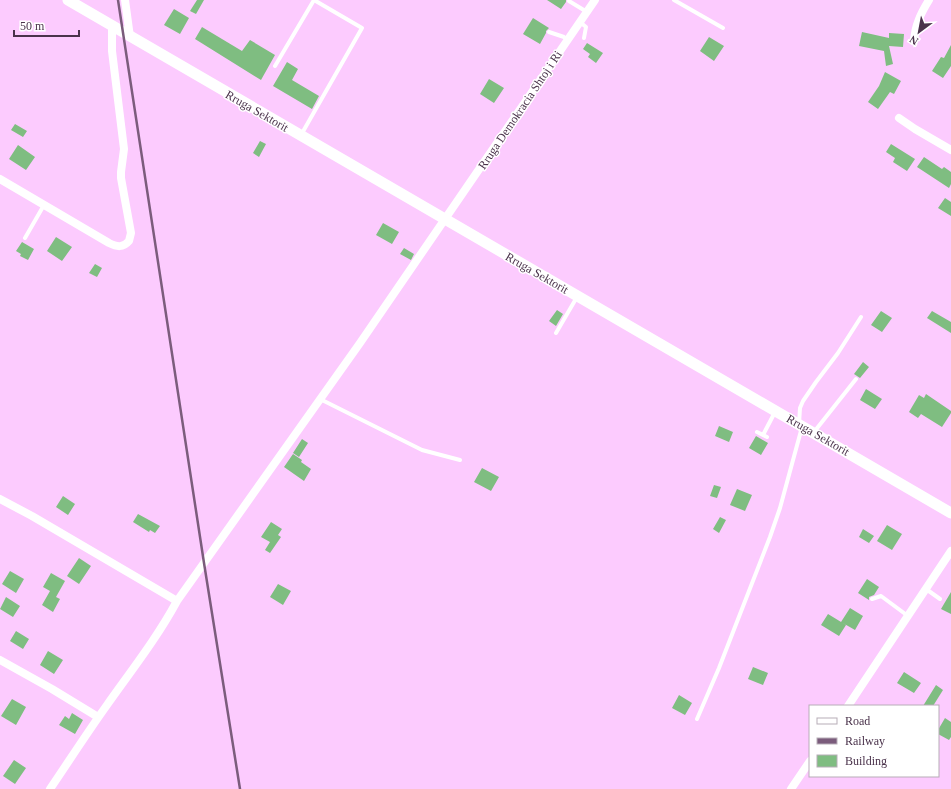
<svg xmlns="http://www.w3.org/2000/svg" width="951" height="789" viewBox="0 0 951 789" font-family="Georgia,serif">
  <rect width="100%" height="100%" fill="#fccbfe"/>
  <path fill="#7fbd81" d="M197 0H204L196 14 190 11Z
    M547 0H566V2L561 9Z
    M174 9 189 18 180 34 164 25Z
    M533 18 549 28 546 31V33L540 44 523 34Z
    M202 27 242 51 250 40 275 55 261 80 195 39Z
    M862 32 889 38V33L904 34 903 47 889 46 893 64 886 66 884 51 859 46Z
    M709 37 724 46 714 61 700 51Z
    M587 43 603 53 596 63 588 57 590 54 583 49Z
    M951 45V66L943 78 932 71 941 57 944 58Z
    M287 62 298 69 292 80 319 96 312 109 273 86Z
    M885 72 901 81 894 94 890 92 878 109 868 102 879 86Z
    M489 79 504 88 494 103 480 94Z
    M15 124 27 131 23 137 11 130Z
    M260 141 266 144 259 157 253 153Z
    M891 144 915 159 907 171 893 162 895 158 886 152Z
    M18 145 35 157 26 170 9 159Z
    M924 157 942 169 944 167 951 172V184L949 188 917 167Z
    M945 198 951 202V216L938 208Z
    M383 223 399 232 392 244 376 235Z
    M56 237 72 247 62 261 47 251Z
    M22 242 34 249 28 260 20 256 21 254 16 251Z
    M404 248 414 254 411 260 400 254Z
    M95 264 102 268 97 277 89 273Z
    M557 310 563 314 556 326 549 321Z
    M881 311 892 318 882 332 871 325Z
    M932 311 951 322V333L927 318Z
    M863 362 869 367 860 378 854 374Z
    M866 389 882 399 875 409 860 400Z
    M926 394 951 411V413L942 427 921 414 918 418 909 412 919 395 924 398Z
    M719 426 733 432 729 442 715 436Z
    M756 436 768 443 761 455 749 448Z
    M302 439 308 443 299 457 293 453Z
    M293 454 302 460 301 462 311 469 304 481 284 467Z
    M482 468 499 477 491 491 474 482Z
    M714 485 721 487 717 498 710 496Z
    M737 489 752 495 745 511 730 505Z
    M63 496 75 504 68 515 56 507Z
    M138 514 160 526 155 533 150 530 149 532 133 522Z
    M720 517 726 520 719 533 713 529Z
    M271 522 282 529 278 535 281 537 270 553 265 550 270 542 261 537Z
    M887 525 902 534 892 550 877 541Z
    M863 529 874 536 869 543 859 537Z
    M79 558 91 566 79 584 67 576Z
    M10 571 24 579 16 593 2 584Z
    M51 573 65 581 56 597 60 599 53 612 42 605 50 591 43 587Z
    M867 579 879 587 874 595 869 597V600L858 593Z
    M278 584 291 591 283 605 270 597Z
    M951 592V614L941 609Z
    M6 597 20 606 13 617 0 609Z
    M850 608 863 616 855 630 841 622Z
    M828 614 846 625 839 636 821 625Z
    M16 631 29 639 23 649 10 641Z
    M48 651 63 660 54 674 40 665Z
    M753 667 768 673 763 685 748 679Z
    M904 672 921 683 914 693 897 683Z
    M936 685 943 690 933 706H923Z
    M679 695 692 703 685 715 672 708Z
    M12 699 26 707 16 725 1 716Z
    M72 713 83 720 75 734 59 725 65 716 69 719Z
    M945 718 951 722V737L949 740 938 734V730Z
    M14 760 26 768 15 784 3 776Z"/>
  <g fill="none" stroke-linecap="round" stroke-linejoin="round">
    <path stroke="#fff" stroke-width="4" d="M674 0 723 28
      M569 1 587 12
      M580 22 586 27 584 38
      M549 32 564 37 568 40
      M275 66 314 0 362 28 301 135
      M25 238 44 205
      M556 333 577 297
      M320 399 422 450 460 460
      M799 424 800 408 803 401 816 382 838 353 861 317
      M757 432 767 437
      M814 432 856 379
      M763 435 775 412
      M926 589 940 599
      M872 599 881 596 908 616
      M697 719 719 668 770 537 780 508 802 427"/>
    <path stroke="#fff" stroke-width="8" d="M125 0 130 37
      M914 41C915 25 921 13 929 0
      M899 118 915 129 951 150
      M0 179 109 243C117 247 123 248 129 241L131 233 121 178V172L124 149 112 51V26
      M0 499 32 516 177 601
      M0 660 52 689 98 717
      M848 706 951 551
      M50 789C69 761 87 733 107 705 131 671 157 638 177 601L360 343 595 0
      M791 789 810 761"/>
    <path stroke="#fff" stroke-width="11" d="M68 0 951 513"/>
    <path stroke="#7b5c7c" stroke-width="2.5" d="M118 0 204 563 240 789"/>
  </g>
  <g text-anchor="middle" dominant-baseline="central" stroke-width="3" stroke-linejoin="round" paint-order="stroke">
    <g font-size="12" fill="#4a324b" stroke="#fff">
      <text transform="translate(520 110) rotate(-56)">Rruga Demokracia Shtoj i Ri</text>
      <text transform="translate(257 111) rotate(30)">Rruga Sektorit</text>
      <text transform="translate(537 273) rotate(30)">Rruga Sektorit</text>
      <text transform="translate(818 435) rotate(30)">Rruga Sektorit</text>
    </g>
  </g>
  <rect x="809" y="705" width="130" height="72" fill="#ffffff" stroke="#b7adb7"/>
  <rect x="817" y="718" width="20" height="6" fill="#ffffff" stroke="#b7adb7"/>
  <text x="845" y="725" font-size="12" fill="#4a324b">Road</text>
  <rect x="817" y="738" width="20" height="6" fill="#7b5c7c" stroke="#b7adb7"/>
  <text x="845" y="745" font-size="12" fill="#4a324b">Railway</text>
  <rect x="817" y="755" width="20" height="12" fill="#7fbd81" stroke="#b7adb7"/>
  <text x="845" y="765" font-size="12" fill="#4a324b">Building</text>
  <g transform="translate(919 32) rotate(212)" stroke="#ffffff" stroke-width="3" paint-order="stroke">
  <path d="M0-3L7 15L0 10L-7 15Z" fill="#4a324b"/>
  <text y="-6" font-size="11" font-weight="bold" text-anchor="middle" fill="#4a324b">N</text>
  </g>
  <path d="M14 30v6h65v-6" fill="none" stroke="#4a324b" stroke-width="2"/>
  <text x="20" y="30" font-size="12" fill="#4a324b" stroke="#ffffff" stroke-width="3" paint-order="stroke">50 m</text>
</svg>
